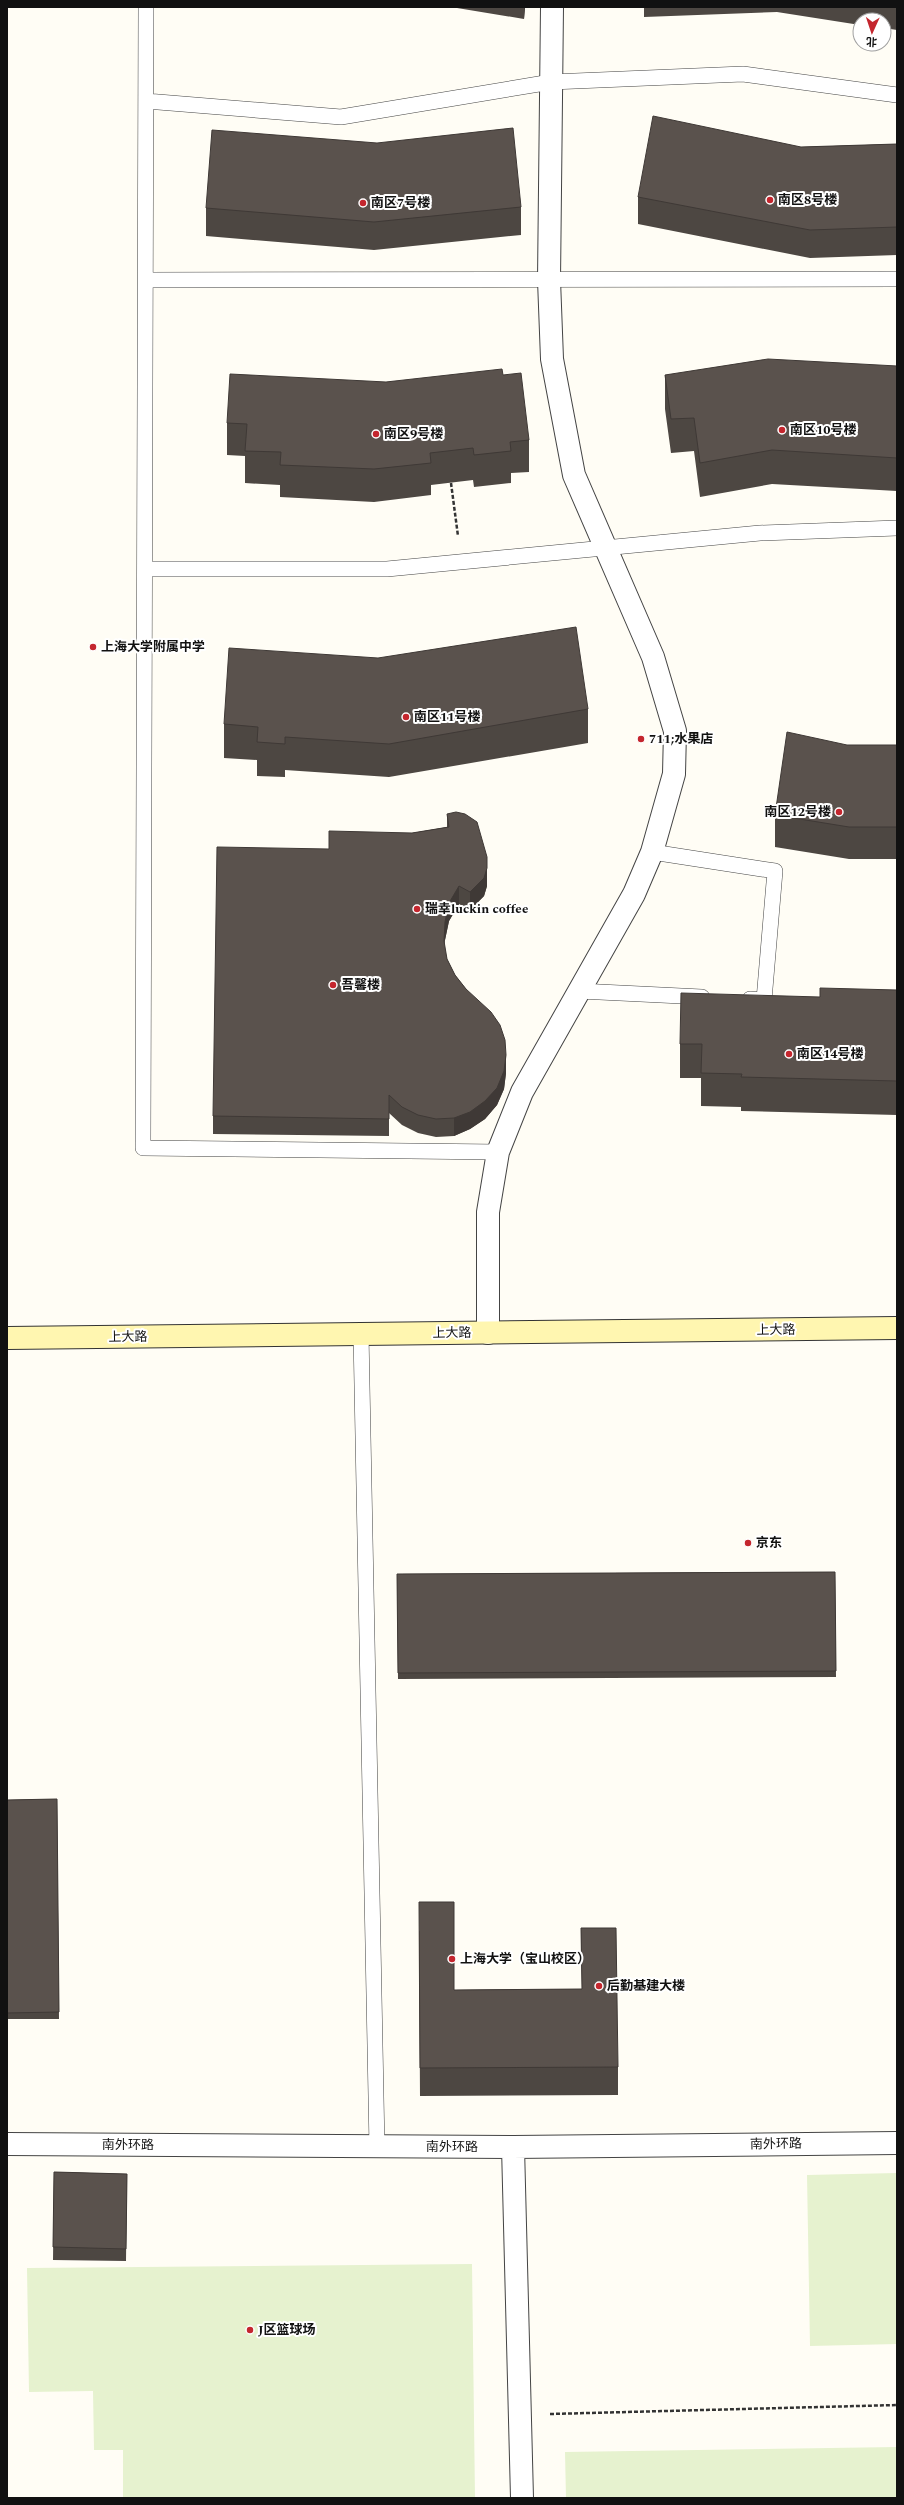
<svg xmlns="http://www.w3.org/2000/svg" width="904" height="2505" viewBox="0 0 904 2505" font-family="Spectral,'Noto Sans SC',serif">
  <rect width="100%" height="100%" fill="#fffdf5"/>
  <path fill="#e6f2cf" d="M897 2173V2344L810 2346 807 2175Z
    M472 2264 475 2498H123V2450H94L93 2391 29 2392 27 2268Z
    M897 2447V2498H566L565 2452Z"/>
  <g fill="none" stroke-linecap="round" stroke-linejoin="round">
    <g stroke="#444" stroke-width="16">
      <path id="lane" d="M146 7 143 1148 498 1152
        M146 101 341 117 551 82 743 74 897 95
        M146 280 897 279
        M145 569H387L760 533 897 528
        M652 852 775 871 764 1000 750 999
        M579 991 702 997
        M361 1334 377 2147"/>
    </g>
    <g stroke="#444" stroke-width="24">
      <path id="street" d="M488 1333V1212L498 1152 522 1092 634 894 652 852 674 774 675 731 653 657 574 475 552 359 549 280 552 7
        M7 2144 513 2147 897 2143
        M513 2147 522 2498"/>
    </g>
    <g stroke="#333" stroke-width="24">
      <path id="secondary" d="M7 1338 897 1328"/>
    </g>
    <path stroke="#333" stroke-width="2.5" stroke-dasharray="4 2" stroke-linecap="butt" d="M451 483 458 536
      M550 2414 897 2405"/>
    <use href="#lane" stroke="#fff" stroke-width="15"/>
    <use href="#street" stroke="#fff" stroke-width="22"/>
    <use href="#secondary" stroke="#fff6b0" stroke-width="22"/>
  </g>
  <path fill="#4d4742" d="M451 7H525L524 19Z
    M644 7H897V30L884 28V20H860V25L777 12 644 17Z
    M897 144V255L810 258 638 224V197L801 147Z
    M521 207V235L374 250 206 236V208Z
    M897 366V491L772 484 700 497 694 451 671 453 665 409V375Z
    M503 375 529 440V472L511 473V483L474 487 473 480 431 485V495L374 502 280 497V485L245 483V456L227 455V423L386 382Z
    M588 709V743L389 777 285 770V777L257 776V760L224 758V724Z
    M847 745H897V859H849L775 847V815Z
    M447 814 487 886 484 896 470 910 459 904 449 921 445 940 444 945 447 959 455 975 466 989 506 1073 504 1089 497 1105 485 1119 470 1129 454 1136 436 1137 418 1133 402 1125 389 1113V1136L213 1134V1116L329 849 412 833 447 827Z
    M897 990V1115L741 1111V1107L701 1106V1078H680V1044L820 997Z
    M835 1572 836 1677 398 1679 397 1574Z
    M57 1799 59 2019H7V1800Z
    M581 1928 618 2067V2095L420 2096 419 1930 454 1990 582 1989Z
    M54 2172 127 2174 126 2261 53 2260Z"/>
  <path fill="#3f3936" d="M524 7H525L524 19Z
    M487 868V886L484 896 470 910V892Z
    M459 886V904L449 921 445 940 444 959 445 922 449 903Z
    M506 1055V1073L504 1089 497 1105 485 1119 470 1129 454 1136V1118Z"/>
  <path fill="#5a524d" stroke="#3f3936" d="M653 116 801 147 897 144V227L810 230 638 197Z
    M513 128 521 207 374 222 206 208 212 130 377 143Z
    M768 359 897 366V458L772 450 700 463 694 418 671 419 665 375Z
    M502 369 503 375 521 373 529 440 510 442 511 451 474 455 473 448 430 453 431 463 374 469 280 465 281 452 245 451 247 424 227 423 230 374 386 382Z
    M576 627 588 709 389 744 285 737V744L257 742 258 727 224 724 229 648 378 658Z
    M787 732 847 745H897V827H849L775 815Z
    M456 812 465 814 477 822 487 857V868L484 878 470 892 459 886 449 903 445 922 444 941 447 959 455 975 466 989 491 1012 500 1025 505 1040 506 1055 504 1071 497 1088 485 1101 470 1112 454 1118 436 1119 418 1115 402 1107 389 1095V1119L213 1116 217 847 329 849V831L412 833 449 827 447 814Z
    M820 988 897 990V1081L741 1077 742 1074 701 1073 702 1044H680L681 993 820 997Z
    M835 1572 836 1671 398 1673 397 1574Z
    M57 1799 59 2012 7 2013V1800Z
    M419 1902H454V1990L582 1989 581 1928H616L618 2067 420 2068Z
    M54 2172 127 2174 126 2249 53 2247Z"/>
  <g fill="#c4262e" stroke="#fff" stroke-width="1.5">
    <circle cx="770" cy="200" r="4"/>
    <circle cx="363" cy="203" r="4"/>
    <circle cx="782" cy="430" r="4"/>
    <circle cx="376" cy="434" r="4"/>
    <circle cx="93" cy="647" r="4"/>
    <circle cx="406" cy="717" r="4"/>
    <circle cx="641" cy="739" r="4"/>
    <circle cx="839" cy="812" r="4"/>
    <circle cx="417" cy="909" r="4"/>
    <circle cx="333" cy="985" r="4"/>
    <circle cx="789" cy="1054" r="4"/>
    <circle cx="748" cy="1543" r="4"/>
    <circle cx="452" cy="1959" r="4"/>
    <circle cx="599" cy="1986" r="4"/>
    <circle cx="250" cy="2330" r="4"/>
  </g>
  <g text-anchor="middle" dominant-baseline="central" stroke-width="4" stroke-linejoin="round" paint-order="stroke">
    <g font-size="13" font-weight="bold" fill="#111" stroke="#fff" text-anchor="start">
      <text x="778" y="200">南区8号楼</text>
      <text x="371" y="203">南区7号楼</text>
      <text x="790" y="430">南区10号楼</text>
      <text x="384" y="434">南区9号楼</text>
      <text x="101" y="647">上海大学附属中学</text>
      <text x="414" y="717">南区11号楼</text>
      <text x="649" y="739">711;水果店</text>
      <text x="831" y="812" text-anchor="end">南区12号楼</text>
      <text x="425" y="909">瑞幸luckin coffee</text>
      <text x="341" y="985">吾馨楼</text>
      <text x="797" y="1054">南区14号楼</text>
      <text x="756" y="1543">京东</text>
      <text x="460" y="1959">上海大学（宝山校区）</text>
      <text x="607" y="1986">后勤基建大楼</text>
      <text x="258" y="2330">J区篮球场</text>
    </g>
    <g font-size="13" fill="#111" stroke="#fff">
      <text transform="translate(776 1330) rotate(-1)">上大路</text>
      <text transform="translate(452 1333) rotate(-1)">上大路</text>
      <text transform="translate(128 1337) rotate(-1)">上大路</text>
      <text transform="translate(776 2144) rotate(-1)">南外环路</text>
      <text x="128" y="2145">南外环路</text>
      <text x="452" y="2147">南外环路</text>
    </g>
  </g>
  <rect width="904" height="2505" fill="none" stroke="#111111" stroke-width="16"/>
  <g transform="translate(872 32) rotate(183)"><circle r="19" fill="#ffffff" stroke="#a0a0a0"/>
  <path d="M0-3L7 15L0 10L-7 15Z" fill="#c4262e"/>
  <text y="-6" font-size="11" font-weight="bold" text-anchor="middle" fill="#111111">北</text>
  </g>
</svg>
